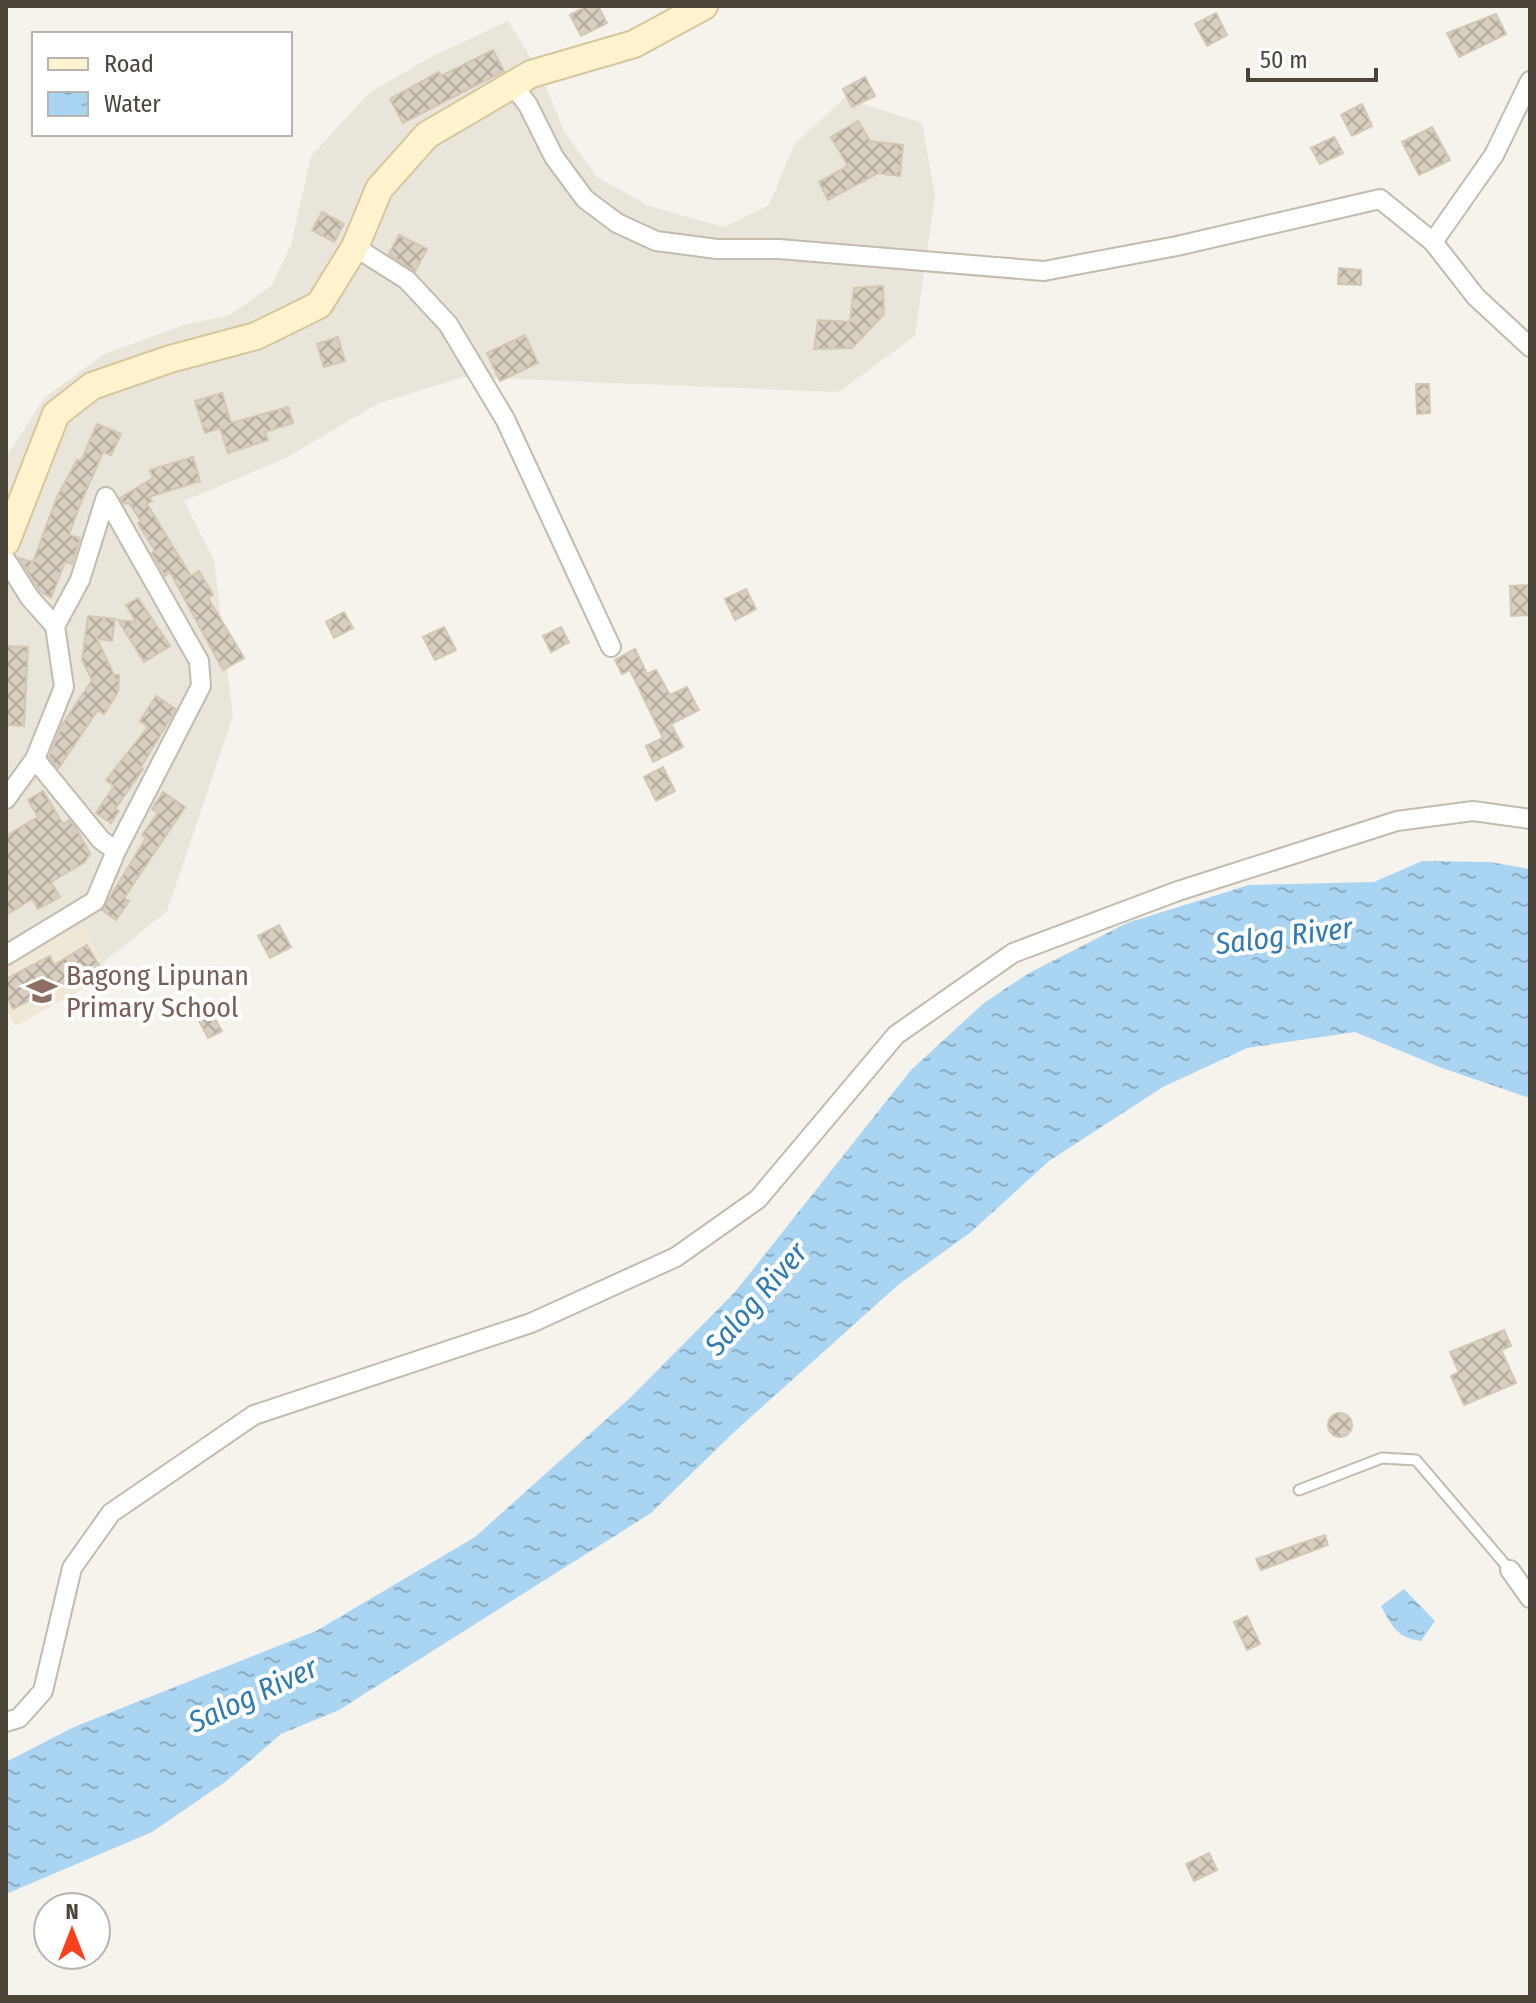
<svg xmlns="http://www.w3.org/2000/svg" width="1536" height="2003" viewBox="0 0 1536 2003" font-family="'Fira Sans Condensed',sans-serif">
  <defs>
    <pattern id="water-ripples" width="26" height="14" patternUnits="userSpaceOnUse" patternTransform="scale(2)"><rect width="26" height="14" fill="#a9d4f2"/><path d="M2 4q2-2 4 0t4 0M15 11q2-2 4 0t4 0" fill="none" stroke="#8caec5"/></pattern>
    <pattern id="building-cross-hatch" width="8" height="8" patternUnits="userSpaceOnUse" patternTransform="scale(2)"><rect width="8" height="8" fill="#d8cfc1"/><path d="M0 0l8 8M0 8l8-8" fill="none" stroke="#b1aa9e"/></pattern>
  </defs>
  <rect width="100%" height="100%" fill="#f6f3ec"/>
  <path fill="#eae5da" d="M508 21 540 72 564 131 597 177 649 206 724 227 769 205 794 145 844 98 922 123 935 195 915 336 839 392 463 377 377 404 286 458 184 501 214 560 233 716 167 911 61 997 6 1013V457L44 398 104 354 184 325 230 315 272 285 291 245 311 156 369 93 429 58Z"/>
  <path fill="#efe8d6" d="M82 923 110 974 15 1026 6 1009V965Z"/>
  <path fill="url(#water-ripples)" d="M1422 861 1490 862 1530 869V1098L1442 1068 1355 1032 1247 1048 1163 1087 1049 1161 971 1232 898 1285 733 1433 651 1513 339 1710 281 1734 225 1782 152 1832 6 1894V1762L74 1727 316 1631 475 1537 631 1397 735 1292 911 1070 984 1003 1029 973 1127 923 1249 885 1374 882Z
    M1404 1589 1435 1621 1421 1641C1397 1638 1392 1626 1381 1606Z"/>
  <path fill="url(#building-cross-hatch)" stroke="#d3c7b4" stroke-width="2" d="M587 6H598L607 23 581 36 570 15Z
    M1216 13 1227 35 1207 46 1195 24Z
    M1496 14 1506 34 1459 57 1447 33Z
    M493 50 504 71 403 123 390 99 439 72 441 76Z
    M865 77 875 96 852 107 843 89Z
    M1362 104 1372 126 1352 136 1341 115Z
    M858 121 870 141 903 145 900 176 878 173 828 200 819 182 848 166 831 137Z
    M1432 127 1450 160 1419 175 1402 142Z
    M1334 137 1343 153 1320 164 1311 148Z
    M322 212 344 224 334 242 312 230Z
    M399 235 427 249 415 271 389 254Z
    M1339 268 1361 270V285L1338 284Z
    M883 286 884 314 852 348 814 349 818 320 850 322 854 288Z
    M525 335 538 363 500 381 487 353Z
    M338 337 345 361 324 367 317 344Z
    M1416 384H1429L1430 413 1417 414Z
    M222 393 231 423 288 407 293 423 265 432 268 440 228 453 220 428 205 433 195 401Z
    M97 424 121 434 111 455 103 452 79 507 69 535 80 538 72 564 65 562 51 598 40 591 19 558 33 562 57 497 77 460 81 461Z
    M193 457 200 481 149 497 152 501 147 504 191 576 199 571 213 595 208 598 244 658 223 670 170 572 165 576 152 553 155 551 138 523 141 521 129 503 124 504 120 498 153 478 150 470Z
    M1530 585V615L1511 616 1510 586Z
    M746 589 756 609 735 620 725 599Z
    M138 598 170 646 144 662 118 620 136 622 126 605Z
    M344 612 353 628 334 638 326 622Z
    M88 616 115 619 112 641 97 639 114 675H119L118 692 104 714 98 710 58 769 49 757 62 725 92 680 82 660Z
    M444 627 456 650 435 660 423 637Z
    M561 627 569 642 551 652 543 636Z
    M6 646 28 647 24 726 6 725Z
    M635 649 647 674 656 670 670 695 687 687 699 710 671 724 683 747 653 762 646 746 663 738 630 670 622 674 615 660Z
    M156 696 176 709 141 767 143 769 115 809 119 811 111 823 96 813 114 786 106 780 148 727 140 721Z
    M663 767 675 791 656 801 644 777Z
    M43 791 63 824 69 820 76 828 90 854 85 862 51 882 60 897 38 909 32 899 6 915V836L38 817 28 800Z
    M163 792 185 807 124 898 129 901 116 920 102 910 146 838 142 835 158 813 152 809Z
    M279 925 291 947 270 958 258 936Z
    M87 945 103 972 84 984 79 975 13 1009 6 995V979L50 956 54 965Z
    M210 1010 222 1031 208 1038 197 1017Z
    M1504 1330 1511 1346 1501 1350 1516 1383 1464 1405 1451 1376 1459 1372 1450 1352Z
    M1328 1425a12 12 0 1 1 24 0a12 12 0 1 1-24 0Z
    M1325 1535 1328 1545 1261 1570 1256 1559Z
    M1247 1616 1260 1644 1247 1650 1234 1622Z
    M1209 1853 1217 1870 1194 1881 1186 1864Z"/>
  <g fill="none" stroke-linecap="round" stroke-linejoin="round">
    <g stroke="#c2bbae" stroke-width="13">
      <path id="lane" d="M1299 1490 1382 1458 1416 1460 1510 1570"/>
    </g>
    <g stroke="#c2bbae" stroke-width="22">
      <path id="street" d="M513 85 528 105 554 157 585 199 617 223 656 241 717 249H779L1044 271 1177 246 1380 199 1433 242 1476 297 1530 347
        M1433 242 1494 155 1530 81
        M355 247 407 280 448 324 505 419 611 647
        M6 560 30 598 55 626 80 580 106 497 199 661 201 686 116 851 101 840 35 759 6 799
        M35 759 64 687 55 626
        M6 955 95 901 116 851
        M1510 1570 1530 1598
        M6 1722 19 1718 43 1691 72 1568 111 1513 254 1415 531 1323 676 1257 758 1199 896 1035 1013 953 1178 891 1397 821 1473 811 1530 819"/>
    </g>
    <g stroke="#d6c79b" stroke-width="30">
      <path id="secondary" d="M6 542 56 414 92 386 170 359 256 336 319 305 355 247 379 189 427 135 531 74 634 44 704 6"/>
    </g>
    <use href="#lane" stroke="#fff" stroke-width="9"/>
    <use href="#street" stroke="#fff" stroke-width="18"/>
    <use href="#secondary" stroke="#fff3cd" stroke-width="26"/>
  </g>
  <defs>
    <g id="school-bare" transform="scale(2.4)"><path d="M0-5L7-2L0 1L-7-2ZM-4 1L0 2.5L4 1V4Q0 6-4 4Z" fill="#8d6e63" stroke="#fff" stroke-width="2.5" paint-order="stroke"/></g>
  </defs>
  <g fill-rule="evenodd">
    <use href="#school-bare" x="42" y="991"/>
  </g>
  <g text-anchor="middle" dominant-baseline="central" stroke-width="8" stroke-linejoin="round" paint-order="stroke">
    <g font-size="28" fill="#785e54" stroke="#fff" text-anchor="start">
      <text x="66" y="975">Bagong Lipunan<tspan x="66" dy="32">Primary School</tspan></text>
    </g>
    <g font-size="30" font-style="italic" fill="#2e7ab2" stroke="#fff">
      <text transform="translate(1284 936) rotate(-7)">Salog River</text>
      <text transform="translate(756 1299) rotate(-49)">Salog River</text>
      <text transform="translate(253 1695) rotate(-25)">Salog River</text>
    </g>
  </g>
  <rect width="1536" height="2003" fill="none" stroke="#4b4439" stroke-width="16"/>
  <rect x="32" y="32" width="260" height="104" fill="#ffffff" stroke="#b7b4b0" stroke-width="2"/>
  <rect x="48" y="58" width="40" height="12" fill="#fff3cd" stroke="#b7b4b0" stroke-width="2"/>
  <text x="104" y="72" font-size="24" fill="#4b4439">Road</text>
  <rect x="48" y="92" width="40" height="24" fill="url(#water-ripples)" stroke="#b7b4b0" stroke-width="2"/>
  <text x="104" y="112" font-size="24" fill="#4b4439">Water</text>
  <g transform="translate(72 1931)"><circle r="38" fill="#ffffff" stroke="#b7b4b0" stroke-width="2"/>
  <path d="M0-6L14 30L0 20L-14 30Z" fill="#fc3f1d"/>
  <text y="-12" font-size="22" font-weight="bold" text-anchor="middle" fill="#4b4439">N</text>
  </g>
  <path d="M1248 68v12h128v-12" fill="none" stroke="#4b4439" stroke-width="4"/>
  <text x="1260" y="68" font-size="24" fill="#4b4439" stroke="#ffffff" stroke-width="6" paint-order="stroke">50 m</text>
</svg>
